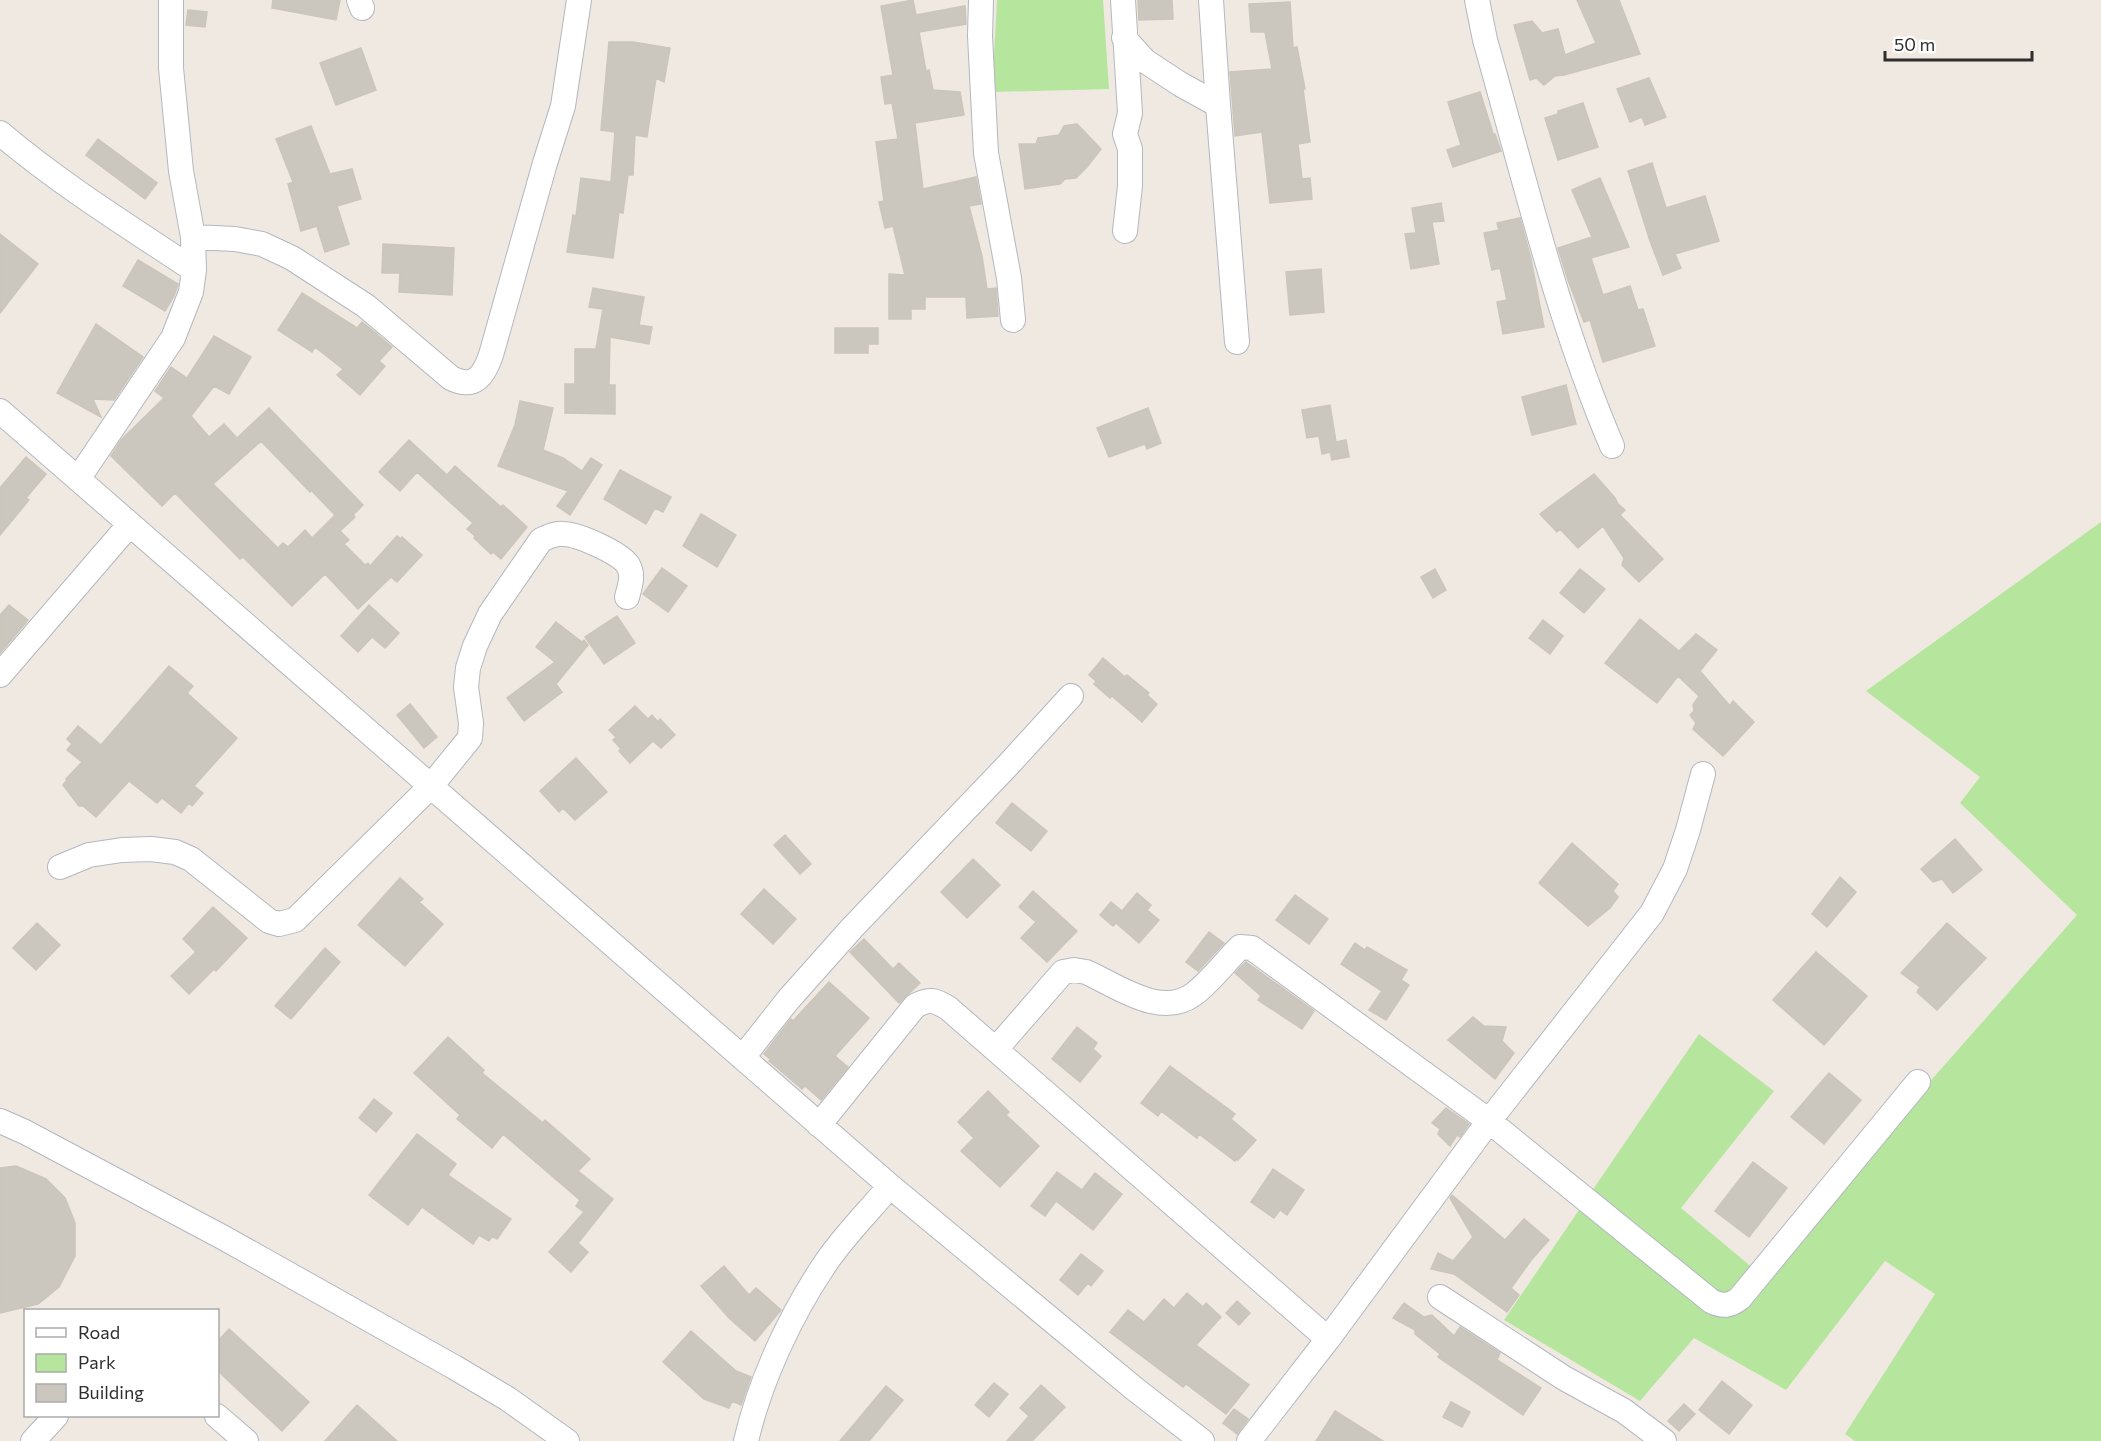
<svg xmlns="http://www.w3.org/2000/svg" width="2101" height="1441" viewBox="0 0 2101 1441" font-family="Commissioner,sans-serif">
  <rect width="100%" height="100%" fill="#efe9e1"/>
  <path fill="#b6e59e" d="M997 0H1103L1109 89 992 92Z
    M2101 522V1441H1855L1845 1434 1935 1294 1885 1261 1786 1390 1694 1338 1640 1401 1504 1320 1699 1034 1774 1091 1681 1208 1760 1274 2077 915 1960 803 1980 777 1866 691Z"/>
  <path fill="#cbc7bf" stroke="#cbc5ba" stroke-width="1.5" fill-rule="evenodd" d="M273 0H340L336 20 272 8Z
    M913 0 916 15 965 6 966 24 919 32 926 71 929 70 933 90 960 92 964 115 915 123 923 189 976 177 981 204 969 206 982 256 987 289 996 288 998 316 967 318 966 297H925V309H911V319H889V274L905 275 893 226 885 228 879 202 884 201 876 142 898 139 892 103 885 104 881 77 893 75 881 6Z
    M1138 0H1172L1173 19 1139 20Z
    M1577 0H1619L1640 54 1564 75 1555 76 1544 85 1536 78 1530 80 1514 25 1532 21 1542 33 1558 29 1565 55 1596 43Z
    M1290 2 1293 48 1297 47 1305 89H1303L1310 142 1298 144 1302 179 1310 178 1312 199 1270 203 1262 132 1235 136 1230 72 1272 69 1265 32H1251L1249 4Z
    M188 10 207 12 205 27 186 25Z
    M609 42H633L670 48 664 82 656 78 647 137 635 135 633 175H628L623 213 619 212 613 258 567 252 573 215 576 216 581 178 611 182 615 132 601 130Z
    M361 48 376 90 336 105 320 63Z
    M1649 78 1666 117 1645 125 1642 117 1630 122 1617 89Z
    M1480 92 1492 130 1489 132 1492 131 1493 134H1495L1501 151 1453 167 1447 150 1461 145 1448 102Z
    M1583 103 1598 147 1558 160 1545 118 1558 114V111Z
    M1077 124 1101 149 1087 167 1076 178 1065 179 1060 184 1025 189 1019 144H1036L1038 138 1059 135 1064 126Z
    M311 126 330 174 352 169 361 199 337 206 349 244 325 252 317 226 301 231 288 184 293 182 276 139Z
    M98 139 157 183 145 199 86 155Z
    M1652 163 1666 208 1705 196 1719 241 1675 254 1681 268 1663 275 1650 241 1628 171Z
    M1600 178 1629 247 1591 258 1603 295 1630 286 1638 310 1643 309 1655 346 1603 362 1590 320 1584 322 1568 280 1558 248 1592 237 1572 190Z
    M1441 203 1444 221 1432 222 1439 264 1411 269 1405 234 1416 233 1412 208Z
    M1520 218 1531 259 1544 327 1503 334 1497 302 1507 300 1500 268 1492 270 1484 233 1499 230 1497 223Z
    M0 234 38 264 0 313Z
    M383 244 454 248 452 295 399 292 400 273H382Z
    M138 260 178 284 174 296 165 311 123 286Z
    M1321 269 1324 312 1290 315 1286 272Z
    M593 288 644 297 639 325 652 327 649 344 610 337 609 385H615V414L565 413V384H575V349H596L603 309 589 307Z
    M302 293 357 328 362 322 377 334 379 340V336L392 347 379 361 385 366 360 395 337 375 343 369 315 347 312 352 278 330Z
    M96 324 143 357 114 400 93 399 101 417 57 393Z
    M835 328H878V344H868V353H835Z
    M214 336 251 357 229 394 214 386 191 416 209 437 224 424 237 438 269 408 363 505 353 515 355 517 340 531 349 540 344 544 365 565 368 563 370 566 397 536 401 539 402 537 422 555 397 582 391 577 358 609 325 574 292 606 243 557 240 559 175 493 162 506 111 456 121 440 164 398 155 391 171 367 187 378ZM261 441 310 492 311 490 335 515 312 538 305 530 288 547 283 543 278 548 213 484Z
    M1566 385 1576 424 1532 435 1522 397Z
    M520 401 553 408 543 450 563 458 582 471 591 458 602 465 570 515 557 506 568 491 498 466 515 425Z
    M1330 405 1336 442 1346 440 1349 457 1332 460 1330 452 1322 454 1319 436 1307 438 1302 410Z
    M1148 408 1161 443 1147 449 1145 444 1109 457 1097 428Z
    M409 440 447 475 455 466 501 507 503 505 527 527 501 559 493 552 491 554 474 538 475 536 467 529 473 523 417 472 400 491 379 472Z
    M26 457 46 474 26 498 29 500 0 535V488Z
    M620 470 671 497 663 512 655 508 646 524 604 499Z
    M1594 474 1615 498 1618 504 1625 510 1620 515 1663 559 1639 582 1622 565 1624 558 1603 526 1578 548 1560 529 1557 532 1540 514Z
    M701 514 736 535 717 567 683 546Z
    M662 568 687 586 668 612 643 594Z
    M1435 569 1446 590 1433 598 1421 577Z
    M1580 569 1605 589 1584 613 1560 593Z
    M9 605 28 620 0 653V615Z
    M369 605 399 633 385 648 372 637 358 652 341 636Z
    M617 616 635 643 604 664 585 637Z
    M1640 619 1679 651 1696 634 1717 650 1700 671 1730 706 1733 701 1754 722 1723 756 1693 729 1696 723 1690 715 1694 711 1693 705 1699 696 1678 676 1657 703 1605 663Z
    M1543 620 1563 636 1550 654 1529 638Z
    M556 622 582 642 584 640 588 645 556 684 562 692 524 721 507 698 555 662 536 647Z
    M1103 658 1125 677 1127 675 1149 693 1147 695 1157 704 1142 722 1112 696 1110 698 1094 684 1096 681 1089 675Z
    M169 666 193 686 187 693 237 738 194 786 203 793 192 806 189 803 181 813 162 798 157 803 129 781 96 817 83 806H79L63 785 67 780 66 779 82 762 67 750 72 744 67 739 78 726 101 745Z
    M410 704 437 737 424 748 397 715Z
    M635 706 648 719 652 715 658 722 660 719 675 735 661 748 653 741 630 763 619 751 621 749 613 740 616 737 609 730Z
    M576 758 607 792 575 820 563 808 559 812 540 791Z
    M1012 803 1047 831 1031 851 996 823Z
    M785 835 811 864 800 874 774 845Z
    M1955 839 1982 870 1953 893 1942 879 1933 882 1921 869Z
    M1572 843 1618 884 1613 891 1618 897 1610 908 1588 926 1539 883Z
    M973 859 1000 885 967 918 941 892Z
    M1840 877 1856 892 1827 927 1812 914Z
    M400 878 423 899 419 902 443 924 405 966 358 925Z
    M764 889 796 919 773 944 741 914Z
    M1033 891 1077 931 1047 962 1021 938 1036 922 1019 907Z
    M1137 893 1151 905 1147 910 1159 920 1139 943 1116 923 1113 926 1100 915 1111 902 1122 911Z
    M1295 895 1328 919 1309 944 1276 920Z
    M213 907 247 938 216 971 214 969 189 994 171 976 196 952 183 939Z
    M37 923 60 945 36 970 13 948Z
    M1947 923 1986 958 1937 1010 1917 992 1920 987 1901 973Z
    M1209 932 1224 943 1198 971 1186 962Z
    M864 939 893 969 899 963 920 983 899 1003 850 952Z
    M1355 943 1365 950 1367 947 1407 970 1401 980 1409 985 1386 1020 1369 1010 1382 991 1341 964Z
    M325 948 340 962 291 1019 275 1006Z
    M1816 952 1867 996 1824 1045 1773 1000Z
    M1246 962 1314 1011 1302 1029 1258 1000 1261 996 1235 973Z
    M829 982 869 1018 835 1056 848 1067 821 1100 805 1086 802 1089 769 1061 771 1060 764 1054 791 1019 793 1021Z
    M1473 1017 1484 1026 1506 1027 1502 1041 1514 1053 1495 1079 1448 1040Z
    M1077 1027 1097 1043 1093 1049 1101 1056 1080 1082 1052 1059Z
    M448 1037 484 1070 482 1073 543 1123 545 1120 590 1159 578 1171 613 1199 578 1243 588 1252 571 1272 549 1252 584 1212 576 1206 580 1200 503 1134 492 1148 457 1119 460 1115 414 1073Z
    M1170 1066 1235 1114 1231 1119 1256 1140 1238 1160 1236 1159 1235 1161 1199 1134 1197 1138 1161 1111 1158 1116 1141 1103Z
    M1829 1073 1861 1100 1824 1144 1791 1117Z
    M988 1091 1009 1112 1006 1115 1039 1146 1000 1187 961 1151 974 1138 958 1122Z
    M374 1099 392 1113 376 1132 359 1118Z
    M1446 1108 1469 1124 1460 1137 1457 1135 1450 1146 1438 1134 1440 1129 1432 1123Z
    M417 1134 456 1164 448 1175 511 1219 497 1239 492 1236 489 1241 479 1235 473 1244 422 1207 408 1225 369 1195Z
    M1753 1162 1787 1188 1749 1237 1715 1211Z
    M16 1166 46 1179 65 1198 75 1223V1256L59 1287 38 1304 0 1313V1168Z
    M1273 1169 1304 1190 1287 1215 1280 1210 1274 1218 1251 1202Z
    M1057 1172 1082 1190 1095 1173 1122 1194 1093 1230 1056 1201 1045 1216 1031 1206Z
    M1452 1195 1505 1240 1524 1219 1549 1240 1532 1259 1511 1288 1519 1295 1507 1312 1454 1274 1431 1269 1438 1253 1453 1261 1473 1237 1450 1198Z
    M1081 1254 1103 1271 1091 1286 1088 1283 1078 1295 1060 1280Z
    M724 1266 749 1295 756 1288 781 1310 755 1341 729 1318 701 1286Z
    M1187 1293 1203 1307 1206 1303 1221 1317 1196 1345 1249 1385 1226 1414 1186 1384 1183 1387 1110 1332 1128 1310 1144 1322 1164 1299 1174 1308Z
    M1237 1301 1250 1313 1239 1325 1226 1313Z
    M1404 1303 1424 1317 1432 1315 1454 1336 1460 1327 1500 1353 1497 1360 1541 1388 1523 1415 1438 1357 1440 1354 1415 1334V1330L1393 1318Z
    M229 1329 309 1402 282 1431 218 1371V1341Z
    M691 1331 736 1371 751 1377 741 1405 732 1401 729 1408 704 1399 663 1362Z
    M1722 1381 1752 1405 1729 1434 1699 1410Z
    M994 1383 1008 1394 989 1417 975 1405Z
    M1041 1385 1065 1407 1032 1441H1007L1029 1416 1020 1408Z
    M886 1386 903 1400 869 1441H840Z
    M1451 1402 1470 1412 1462 1427 1443 1417Z
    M1684 1404 1695 1414 1679 1431 1668 1421Z
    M357 1405 397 1441H325Z
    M1234 1409 1248 1419 1237 1434 1223 1423Z
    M1335 1411 1383 1441H1316Z"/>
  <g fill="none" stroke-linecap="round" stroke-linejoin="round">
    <g stroke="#b4b7c1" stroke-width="26">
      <path id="minor" d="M359 0 362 8
        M981 0 980 36 986 153 1009 278 1013 320
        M1123 0 1130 113 1125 134 1130 149V186L1125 231
        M1477 0 1485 40C1524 176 1556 315 1612 446
        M1124 38 1145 61 1180 84 1218 105 1211 0
        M1218 105 1237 342
        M0 133C60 184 128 226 194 270
        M193 237 235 239 262 244 292 258 366 306 451 378C475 390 484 375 491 355L545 163 563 106 579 0
        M0 411 890 1186 1136 1390 1202 1441
        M78 479 173 338 191 292 194 270 193 237 181 171 171 68V0
        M0 675 130 524
        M60 867 89 855 122 850 151 849 175 852 191 859 269 921 279 924 295 920 431 786 470 738 471 723 466 687 468 668 475 646 490 614 541 540C548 537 555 533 563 534 578 534 620 553 628 565 634 575 630 586 627 597
        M996 1049 1063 972 1074 970 1086 972C1118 986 1161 1019 1194 994 1210 982 1226 961 1240 947L1252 948 1489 1121 1652 913 1675 869 1688 830 1703 774
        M743 1057 788 1000 852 928 1009 764 1071 696
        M0 1121 25 1132 224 1238 454 1367 508 1399 567 1441
        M819 1125 915 1006C929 998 935 1000 948 1008L1328 1339
        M1440 1297 1564 1378 1624 1411 1664 1441
        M217 1416 246 1441
        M33 1441 56 1416
        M746 1441C760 1381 790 1316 825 1264 842 1238 869 1211 890 1186
        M1249 1441 1328 1339 1489 1121 1711 1301C1723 1307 1730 1306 1740 1298L1918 1082"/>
    </g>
    <use href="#minor" stroke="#fff" stroke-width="24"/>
  </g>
  <rect x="24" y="1309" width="195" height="108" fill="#ffffff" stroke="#ababab" stroke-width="1.5"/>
  <rect x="36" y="1328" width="30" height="9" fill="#ffffff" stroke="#ababab" stroke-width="1.5"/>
  <text x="78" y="1339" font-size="18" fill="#2e2e2e">Road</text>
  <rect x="36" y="1354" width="30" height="18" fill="#b6e59e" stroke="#ababab" stroke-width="1.5"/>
  <text x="78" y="1369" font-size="18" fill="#2e2e2e">Park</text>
  <rect x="36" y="1384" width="30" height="18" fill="#cbc7bf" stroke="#ababab" stroke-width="1.5"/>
  <text x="78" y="1399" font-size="18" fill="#2e2e2e">Building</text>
  <path d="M1885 51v9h147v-9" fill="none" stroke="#2e2e2e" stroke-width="3"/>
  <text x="1894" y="51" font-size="18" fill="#2e2e2e" stroke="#ffffff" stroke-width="4.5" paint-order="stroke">50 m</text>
</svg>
